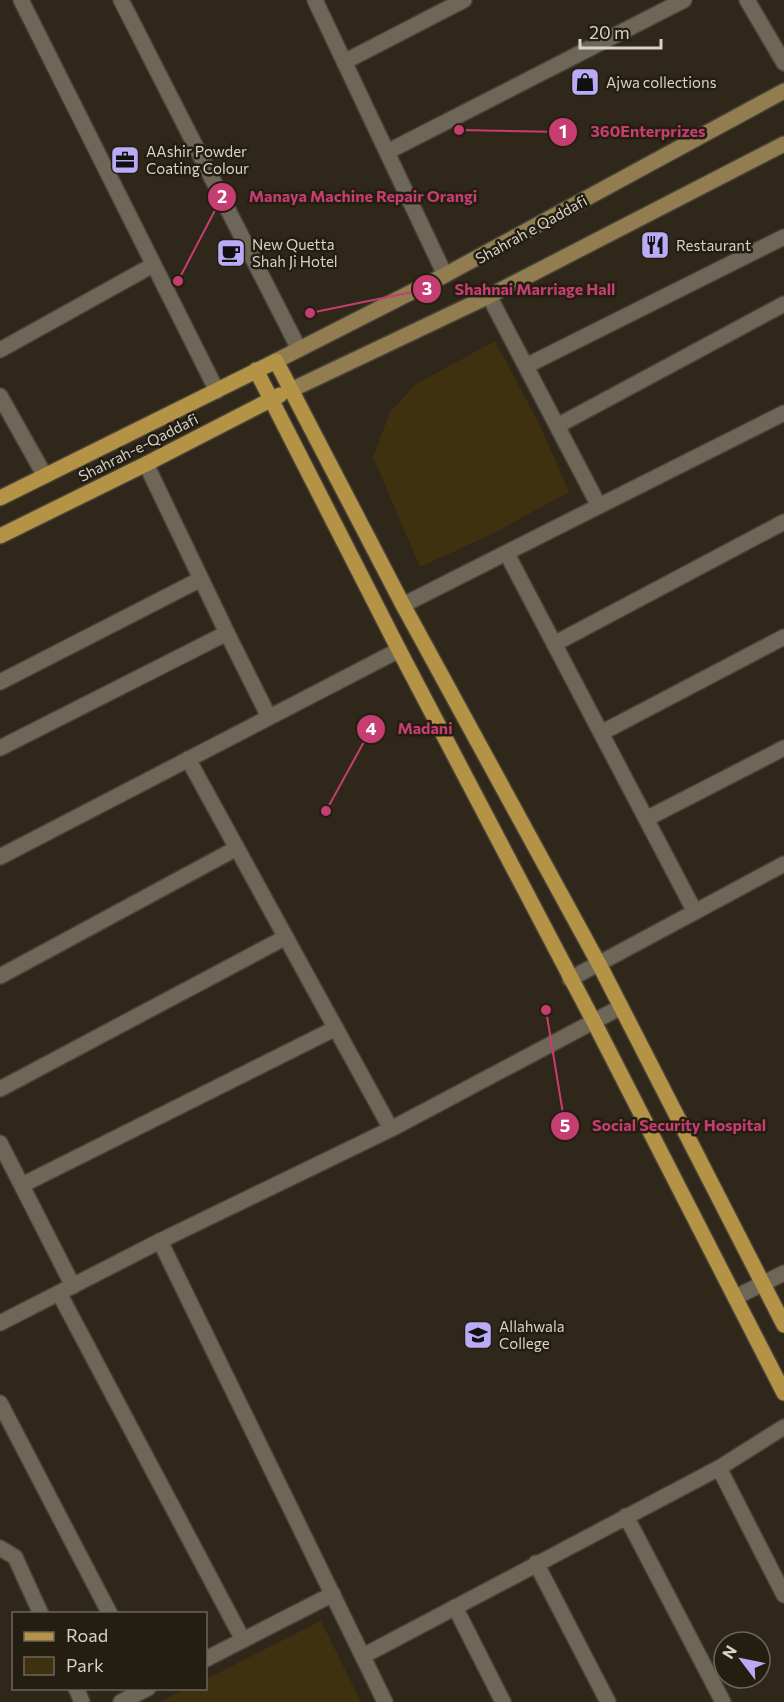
<svg xmlns="http://www.w3.org/2000/svg" width="784" height="1702" viewBox="0 0 784 1702" font-family="Commissioner,sans-serif">
  <rect width="100%" height="100%" fill="#2e271a"/>
  <path fill="#3f300f" d="M495 341 540 425 569 492 494 533 420 567 373 457 390 412 416 384Z
    M321 1621 361 1702H159L186 1689 206 1688V1679Z"/>
  <g fill="none" stroke-linecap="round" stroke-linejoin="round">
    <g stroke="#484238" stroke-width="18">
      <path id="minor" d="M21 0 217 391
        M121 0 299 349
        M315 0 445 275
        M747 0 784 63
        M344 62 464 0
        M387 152 684 0
        M0 350 153 265
        M526 366 784 237
        M0 396 45 476
        M557 426 784 304
        M146 464 227 633
        M599 506 784 413
        M507 554 695 912
        M403 605 599 506 489 296
        M554 644 784 522
        M0 682 201 579
        M601 733 784 637
        M0 748 227 633 269 717
        M188 759 391 1129
        M646 819 784 748
        M0 857 399 650
        M0 976 237 848
        M570 979 784 864
        M0 1089 286 937
        M0 1143 73 1286
        M22 1185 336 1028
        M160 1241 385 1702
        M59 1293 243 1640
        M736 1297 784 1273
        M0 1403 110 1614
        M719 1468 784 1595
        M626 1516 723 1702
        M0 1548 15 1557 41 1614
        M536 1563 608 1702
        M455 1607 503 1702
        M363 1656 719 1468 784 1427
        M206 1659 333 1594
        M76 1688 82 1702
        M121 1702 148 1688"/>
    </g>
    <g stroke="#484238" stroke-width="18">
      <path id="tertiary" d="M0 1323 160 1241 391 1129 621 1007"/>
    </g>
    <g stroke="#484238" stroke-width="18">
      <path id="secondary" d="M276 361 445 275 784 91
        M291 390 489 296 784 144"/>
    </g>
    <g stroke="#484238" stroke-width="18">
      <path id="primary" d="M256 370 399 650 594 1022 784 1393
        M0 498 276 361 403 605 599 964 784 1325
        M0 536 146 464 280 395"/>
    </g>
    <use href="#minor" stroke="#6e6758" stroke-width="15"/>
    <use href="#tertiary" stroke="#6e6758" stroke-width="15"/>
    <use href="#secondary" stroke="#917d50" stroke-width="15"/>
    <use href="#primary" stroke="#b49347" stroke-width="15"/>
  </g>
  <defs>
    <g id="shop-square" transform="scale(1.5)"><rect x="-9" y="-9" width="18" height="18" rx="4" fill="#bbaaf6" stroke="#241e11"/><path d="M-5-2.5h2.3a2.7 3.5 0 0 1 5.4 0H5L5.5 6h-11ZM-1.5-2.5h3a1.5 2.3 0 0 0-3 0Z" fill="#111"/></g>
    <g id="office-square" transform="scale(1.5)"><rect x="-9" y="-9" width="18" height="18" rx="4" fill="#bbaaf6" stroke="#241e11"/><path d="M-6-3h4V-5.5h4V-3h4V5H-6ZM-1-4.5V-3h2v-1.5ZM-6 0V1H6V0Z" fill="#111"/></g>
    <g id="restaurant-square" transform="scale(1.5)"><rect x="-9" y="-9" width="18" height="18" rx="4" fill="#bbaaf6" stroke="#241e11"/><path d="M-5-6h1v4h1v-4h1v4h1v-4h1v5L-1.5 .5V6h-2V.5L-5-1ZM5-6V6H3V1.5H1.5Q1.5-4 5-6Z" fill="#111"/></g>
    <g id="cafe-square" transform="scale(1.5)"><rect x="-9" y="-9" width="18" height="18" rx="4" fill="#bbaaf6" stroke="#241e11"/><path d="M-5.5-4.5H6V0H3Q3 3.5 0 3.5H-2.5Q-5.5 3.5-5.5 0ZM3-3.2v2h1.7v-2ZM-6 4.5H4V6H-6Z" fill="#111"/></g>
    <g id="university-square" transform="scale(1.5)"><rect x="-9" y="-9" width="18" height="18" rx="4" fill="#bbaaf6" stroke="#241e11"/><path d="M0-5L7-2L0 1L-7-2ZM-4 1L0 2.5L4 1V4Q0 6-4 4Z" fill="#111"/></g>
  </defs>
  <g fill-rule="evenodd">
    <use href="#shop-square" x="585" y="82"/>
    <use href="#office-square" x="125" y="160"/>
    <use href="#restaurant-square" x="655" y="245"/>
    <use href="#cafe-square" x="231" y="253"/>
    <use href="#university-square" x="478" y="1335"/>
  </g>
  <g text-anchor="middle" dominant-baseline="central" stroke-width="5" stroke-linejoin="round" paint-order="stroke">
    <g font-size="15" fill="#d6d2c9" stroke="#241e11" text-anchor="start">
      <text x="606" y="82">Ajwa collections</text>
      <text x="146" y="151">AAshir Powder<tspan x="146" dy="17">Coating Colour</tspan></text>
      <text x="252" y="244">New Quetta<tspan x="252" dy="17">Shah Ji Hotel</tspan></text>
      <text x="676" y="245">Restaurant</text>
      <text x="499" y="1326">Allahwala<tspan x="499" dy="17">College</tspan></text>
    </g>
    <g font-size="15" fill="#d6d2c9" stroke="#241e11">
      <text transform="translate(531 229) rotate(-29)">Shahrah e Qaddafi</text>
      <text transform="translate(138 447) rotate(-27)">Shahrah-e-Qaddafi</text>
    </g>
  </g>
  <path fill="none" stroke="#c63d71" stroke-width="2" d="M459 130L563 132M178 281L222 197M310 313L427 289M326 811L371 729M546 1010L565 1126"/>
  <g fill="#c63d71" stroke="#241e11" stroke-width="2">
    <circle cx="459" cy="130" r="6"/>
    <circle cx="178" cy="281" r="6"/>
    <circle cx="310" cy="313" r="6"/>
    <circle cx="326" cy="811" r="6"/>
    <circle cx="546" cy="1010" r="6"/>
    <circle cx="563" cy="132" r="15"/>
    <circle cx="222" cy="197" r="15"/>
    <circle cx="427" cy="289" r="15"/>
    <circle cx="371" cy="729" r="15"/>
    <circle cx="565" cy="1126" r="15"/>
  </g>
  <g font-size="18" text-anchor="middle" font-weight="bold" fill="#fff">
    <text x="563" y="138">1</text>
    <text x="222" y="203">2</text>
    <text x="427" y="295">3</text>
    <text x="371" y="735">4</text>
    <text x="565" y="1132">5</text>
  </g>
  <g font-size="16" text-anchor="middle" font-weight="bold" fill="#c63d71" stroke="#241e11" stroke-width="5" stroke-linejoin="round" paint-order="stroke">
    <text x="648" y="137">360Enterprizes</text>
    <text x="363" y="202">Manaya Machine Repair Orangi</text>
    <text x="535" y="295">Shahnai Marriage Hall</text>
    <text x="425" y="734">Madani</text>
    <text x="679" y="1131">Social Security Hospital</text>
  </g>
  <rect x="12" y="1612" width="195" height="78" fill="#241e11" stroke="#6b665b" stroke-width="1.5"/>
  <rect x="24" y="1632" width="30" height="9" fill="#b49347" stroke="#6b665b" stroke-width="1.5"/>
  <text x="66" y="1642" font-size="18" fill="#d6d2c9">Road</text>
  <rect x="24" y="1657" width="30" height="18" fill="#3f300f" stroke="#6b665b" stroke-width="1.5"/>
  <text x="66" y="1672" font-size="18" fill="#d6d2c9">Park</text>
  <g transform="translate(742 1660) rotate(302)"><circle r="28" fill="#241e11" stroke="#6b665b" stroke-width="1.5"/>
  <path d="M0-4.5L10 22L0 15L-10 22Z" fill="#bbaaf6"/>
  <text y="-9" font-size="16" font-weight="bold" text-anchor="middle" fill="#d6d2c9">N</text>
  </g>
  <path d="M580 39v9h81v-9" fill="none" stroke="#d6d2c9" stroke-width="3"/>
  <text x="589" y="39" font-size="18" fill="#d6d2c9" stroke="#241e11" stroke-width="4.5" paint-order="stroke">20 m</text>
</svg>
